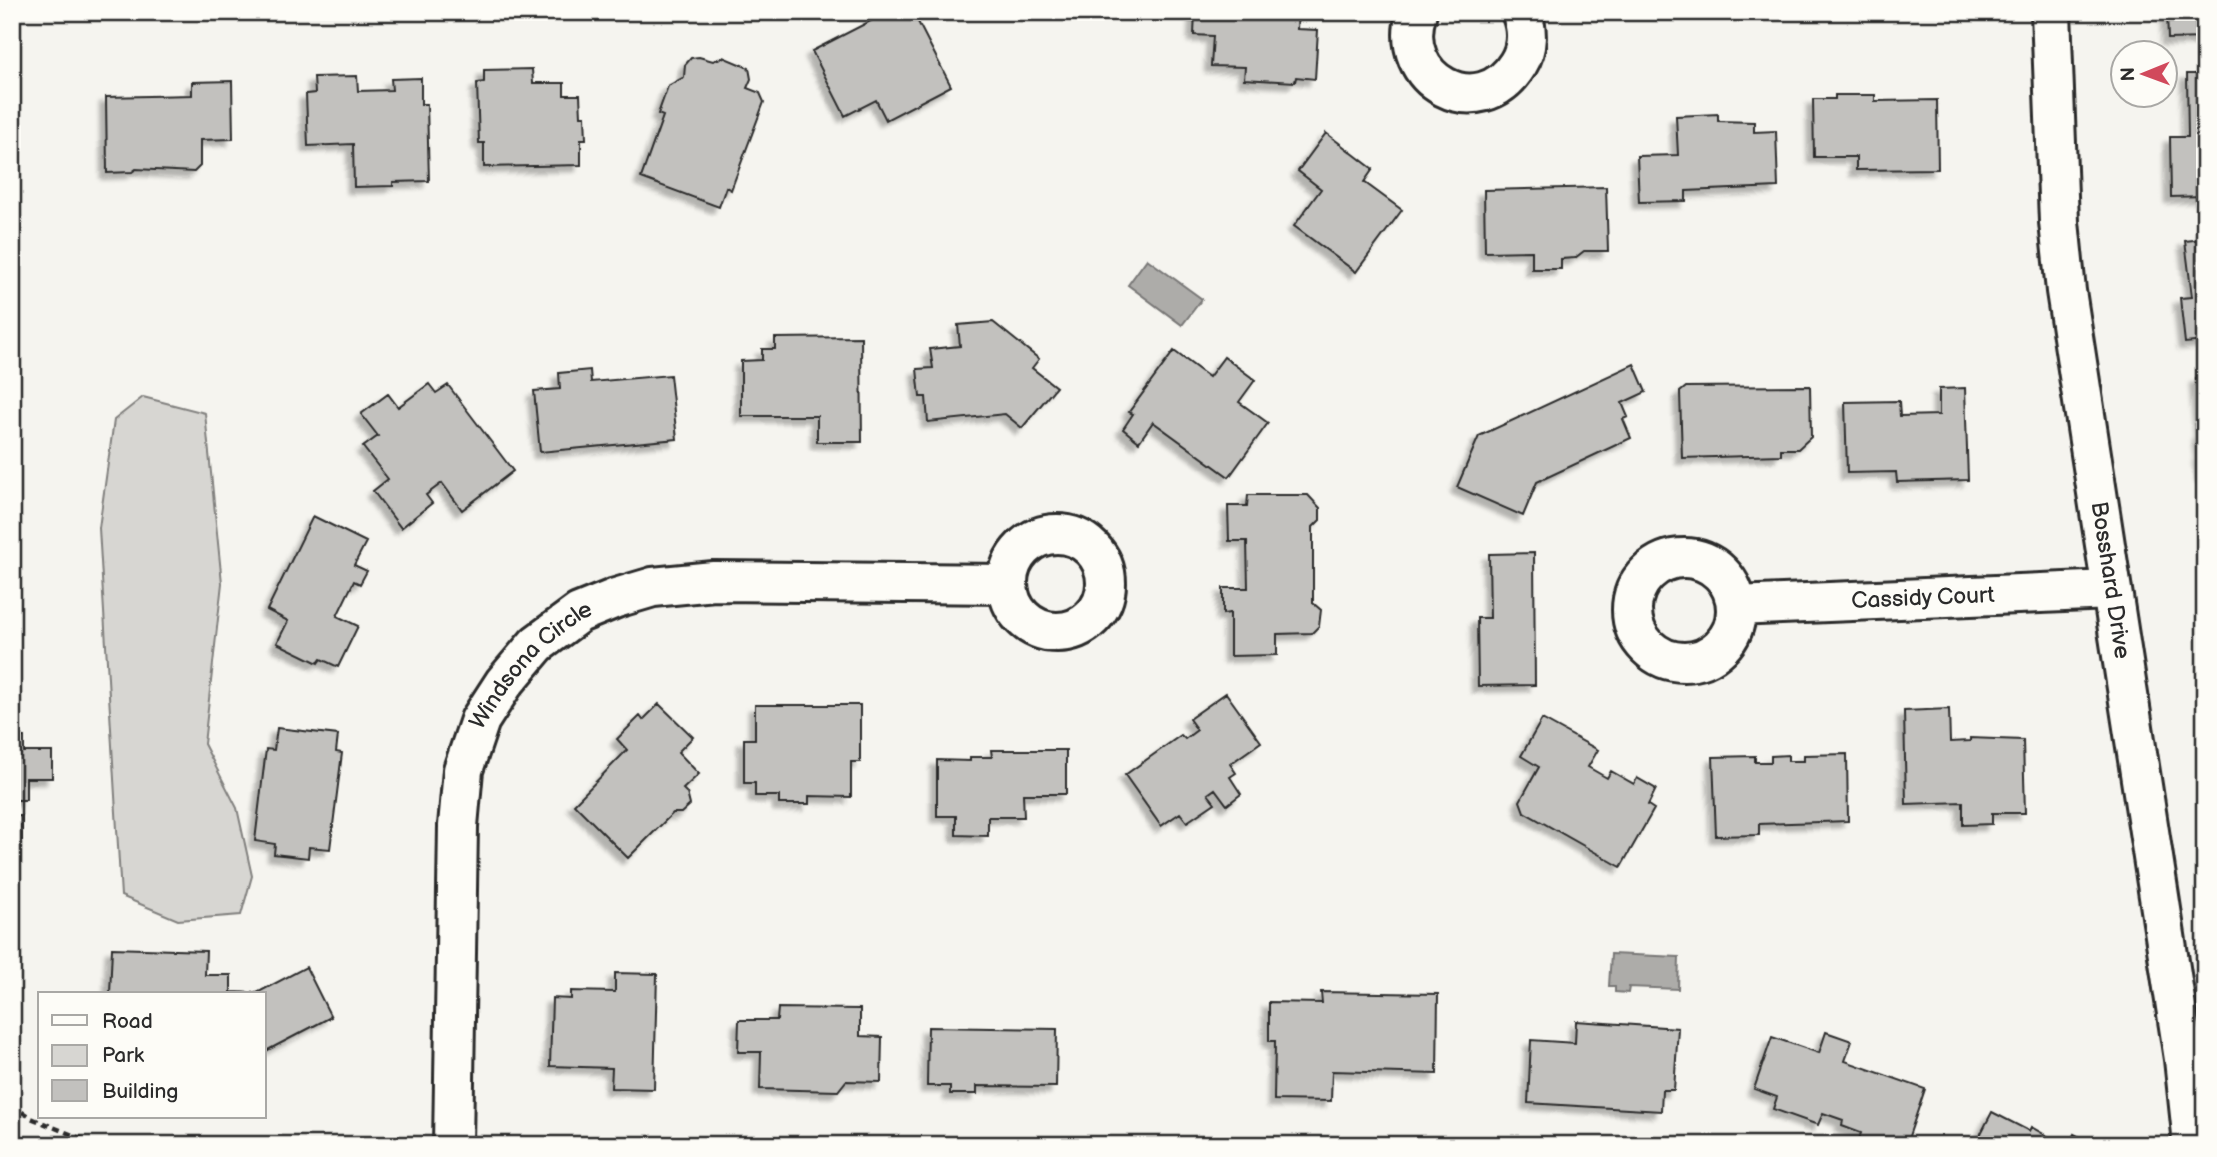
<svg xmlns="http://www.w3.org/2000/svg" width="2217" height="1157" viewBox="0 0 2217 1157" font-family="'Balsamiq Sans',sans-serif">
  <defs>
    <filter id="shadow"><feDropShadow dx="-6" dy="6" stdDeviation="2" flood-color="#0004"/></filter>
  </defs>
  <rect width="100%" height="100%" fill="#f5f4ef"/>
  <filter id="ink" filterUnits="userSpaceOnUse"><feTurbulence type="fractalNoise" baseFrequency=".0143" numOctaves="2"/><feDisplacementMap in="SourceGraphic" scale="14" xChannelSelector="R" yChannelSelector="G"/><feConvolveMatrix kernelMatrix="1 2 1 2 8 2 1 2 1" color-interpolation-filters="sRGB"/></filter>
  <g filter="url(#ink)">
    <path fill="#d7d6d2" stroke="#81807e" stroke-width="2" d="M143 397 205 413 222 583 204 744 237 808 252 876 241 915 178 920 121 896 99 528 114 420Z"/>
    <path fill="#adaca9" stroke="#797877" stroke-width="2" d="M1147 259 1202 299 1182 325 1128 285Z
      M1611 954 1679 957 1678 989 1629 987 1628 993 1615 992V986H1609Z"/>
    <path fill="#c2c1be" stroke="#2b2b2b" stroke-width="2" filter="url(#shadow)" d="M888 12H913L951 86 886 120 876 100 845 116 812 51Z
      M1195 12H1298L1297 29 1318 30 1315 79 1296 77 1295 82 1244 79 1245 67 1211 66 1213 36 1194 35Z
      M2167 12H2205V38L2168 39Z
      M699 57 713 61 723 57 749 68 751 79 747 88 760 93 764 102 731 190 726 187 719 207 641 178 663 116 658 114 668 86 684 77 685 65 691 58Z
      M532 69 533 83H564V95H580L581 116H585L586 139H581V165L484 167V143H479L477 83 484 82V70Z
      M2187 74H2205V196L2171 197 2170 137H2188Z
      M357 76 358 91 392 90 391 79 421 78V104H427L429 181 393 182V186L354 187 353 144 308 146 306 94 315 93 314 77Z
      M232 81 233 139 200 140V166L194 172 136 169 132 172 107 173 106 97 192 95V82Z
      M1835 95H1875V101L1937 100 1938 169 1856 170V157H1814L1813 99H1835Z
      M1718 114V121L1754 122V132L1776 131 1778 187 1686 191V201L1639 202 1637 156 1678 155 1676 116Z
      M1326 133 1373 169 1364 182 1402 210 1356 272 1294 226 1321 189 1298 171Z
      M1606 187 1608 251H1584L1575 258 1561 259V269H1532V251L1485 252 1484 190Z
      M2205 231V341L2185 343 2180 298 2192 297 2185 241 2204 239 2202 232Z
      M993 322 1039 359 1032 368 1056 387 1022 428 1005 414 928 422 926 397H920L917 369 933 368 930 349 960 346 958 325Z
      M861 337 862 442H817V416H741V361L762 360V349H775V338Z
      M1174 351 1209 377 1224 357 1255 380 1239 402 1268 423 1229 477 1153 422 1139 442 1123 429 1133 414 1129 412Z
      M1634 364 1646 392 1622 403 1628 417 1623 419 1631 438 1537 482 1523 516 1457 487 1479 436Z
      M590 370 591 382 670 375 677 439 540 452 534 391 560 389 559 373Z
      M2205 377V477L2202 476 2199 456H2201L2198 434 2201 433 2196 378Z
      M429 384 436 393 448 385 513 471 462 510 442 483 426 495 432 503 401 528 373 491 388 479 363 447 378 436 361 414 388 394 398 407Z
      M1810 386 1811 437 1798 449H1781V455L1682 458 1680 392 1686 387Z
      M1965 388 1968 480 1897 482 1896 472 1847 473 1845 402 1899 401 1900 416 1939 415V389Z
      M1248 495H1308L1320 508V520L1313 527V603L1321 610 1319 626 1312 633 1277 634V655L1230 656V613L1223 614V588H1248L1247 541H1229L1228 506H1247Z
      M313 516 366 542 354 565 367 571 360 584 354 581 337 616 358 626 338 667 321 659 318 663 277 643 288 621 267 610Z
      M1534 553 1535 685 1478 686 1477 618H1490L1489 554Z
      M1226 693 1261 742 1230 764 1236 773 1230 777 1241 794 1227 805 1215 789 1208 794 1215 803 1187 822 1180 813 1161 826 1125 775 1181 735 1185 739 1197 730 1189 719Z
      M659 704 693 737 678 752 699 774 683 789 687 793 690 805 681 813H673L628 858 574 804 627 750 617 739 640 716 643 720Z
      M755 705H860V762H851V797L809 796V804H779V796H755V783H744V739H755Z
      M1949 709 1950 742 1970 741V738L2023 740 2025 813H1992V824L1963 825V802L1906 804 1904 711Z
      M1542 719 1598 750 1588 767 1607 778 1611 771 1634 784 1637 778 1656 789 1648 805 1654 809 1621 867 1524 812 1520 801 1539 767 1521 756Z
      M277 728 338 735 336 752 342 753 330 849 309 847 308 858 274 854 275 844 255 841 266 749 274 750Z
      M12 737H24V752H52V778H26V800H12Z
      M991 750H1066V794H1023L1024 817H988V836L956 835V816H937V760L970 761V757H992Z
      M1847 754 1848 821 1759 824V835L1716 836 1713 757 1755 756V762H1771V756L1788 755V761H1804V755Z
      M12 816H22V840H12Z
      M112 948 206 951 205 975H231V992L257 993 306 967 331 1017 264 1052V994H110Z
      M615 973 657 974 654 1089 611 1088 612 1068 550 1066 552 998 571 999V991L615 992Z
      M1321 992 1438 994 1437 1074 1332 1071 1331 1101 1274 1100 1275 1041H1269V1002L1322 1003Z
      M778 1008 860 1009V1036L882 1037 881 1082 846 1081 838 1091 760 1089 761 1052H738L739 1020H777Z
      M1576 1021 1678 1028 1674 1090H1662L1661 1111 1528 1103 1531 1040 1575 1043Z
      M928 1027 1057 1029 1056 1087 977 1086V1094H950V1086H927Z
      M1826 1032 1852 1041 1845 1061 1925 1089 1906 1145H1874L1859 1139 1861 1133 1842 1126 1843 1120 1823 1113 1818 1125 1773 1109 1777 1097 1754 1089 1772 1037 1819 1053Z
      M1992 1112 2029 1131 2031 1127 2063 1145H1975Z
      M2074 1134 2095 1145H2069Z"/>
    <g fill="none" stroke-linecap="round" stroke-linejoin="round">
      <g stroke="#2b2b2b" stroke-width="44">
        <g id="street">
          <path d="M1417 12C1394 81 1480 126 1518 64 1528 48 1528 29 1521 12"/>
          <path id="s1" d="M2051 12 2059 222 2066 291 2184 1059 2192 1134 2191 1145"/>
          <circle cx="1057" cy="583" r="49"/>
          <circle cx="1684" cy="610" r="52"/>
          <path id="s2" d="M1736 606 2111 590"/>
          <path id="s3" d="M453 1145 458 826 463 770 480 720 504 683 537 644 579 613 616 598 653 587 714 581 1007 584"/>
        </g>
      </g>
      <path stroke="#2b2b2b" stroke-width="4.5" stroke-dasharray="7 5" stroke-linecap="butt" d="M12 1105 31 1118 97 1145"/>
      <use href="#street" stroke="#fdfcf7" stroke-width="38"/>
    </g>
  </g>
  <g text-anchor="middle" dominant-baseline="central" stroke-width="5" stroke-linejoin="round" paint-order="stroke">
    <g font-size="23" fill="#2b2b2b" stroke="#fdfcf7">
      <text stroke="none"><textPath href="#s1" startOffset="572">Bosshard Drive</textPath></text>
      <text stroke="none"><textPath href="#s2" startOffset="187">Cassidy Court</textPath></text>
      <text stroke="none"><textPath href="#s3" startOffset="504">Windsona Circle</textPath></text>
    </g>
  </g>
  <rect width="2217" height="1157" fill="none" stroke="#fdfcf7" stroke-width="42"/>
  <rect x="21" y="21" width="2175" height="1115" fill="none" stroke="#2b2b2b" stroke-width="2.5" filter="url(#ink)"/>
  <rect x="38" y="992" width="228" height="126" fill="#fdfcf7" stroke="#a9a8a5" stroke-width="2"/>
  <rect x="52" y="1015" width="35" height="10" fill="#fdfcf7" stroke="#a9a8a5" stroke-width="2"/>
  <text x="102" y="1028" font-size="21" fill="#2b2b2b">Road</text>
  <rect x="52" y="1045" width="35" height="21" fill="#d7d6d2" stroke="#a9a8a5" stroke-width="2"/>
  <text x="102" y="1062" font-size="21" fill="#2b2b2b">Park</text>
  <rect x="52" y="1080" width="35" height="21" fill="#c2c1be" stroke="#a9a8a5" stroke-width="2"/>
  <text x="102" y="1098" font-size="21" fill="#2b2b2b">Building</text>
  <g transform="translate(2144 74) rotate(269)"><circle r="33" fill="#fdfcf7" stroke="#a9a8a5" stroke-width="2"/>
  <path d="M0-5L12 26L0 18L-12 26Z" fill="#d1495b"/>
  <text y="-10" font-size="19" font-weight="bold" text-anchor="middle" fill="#2b2b2b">N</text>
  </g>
</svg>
